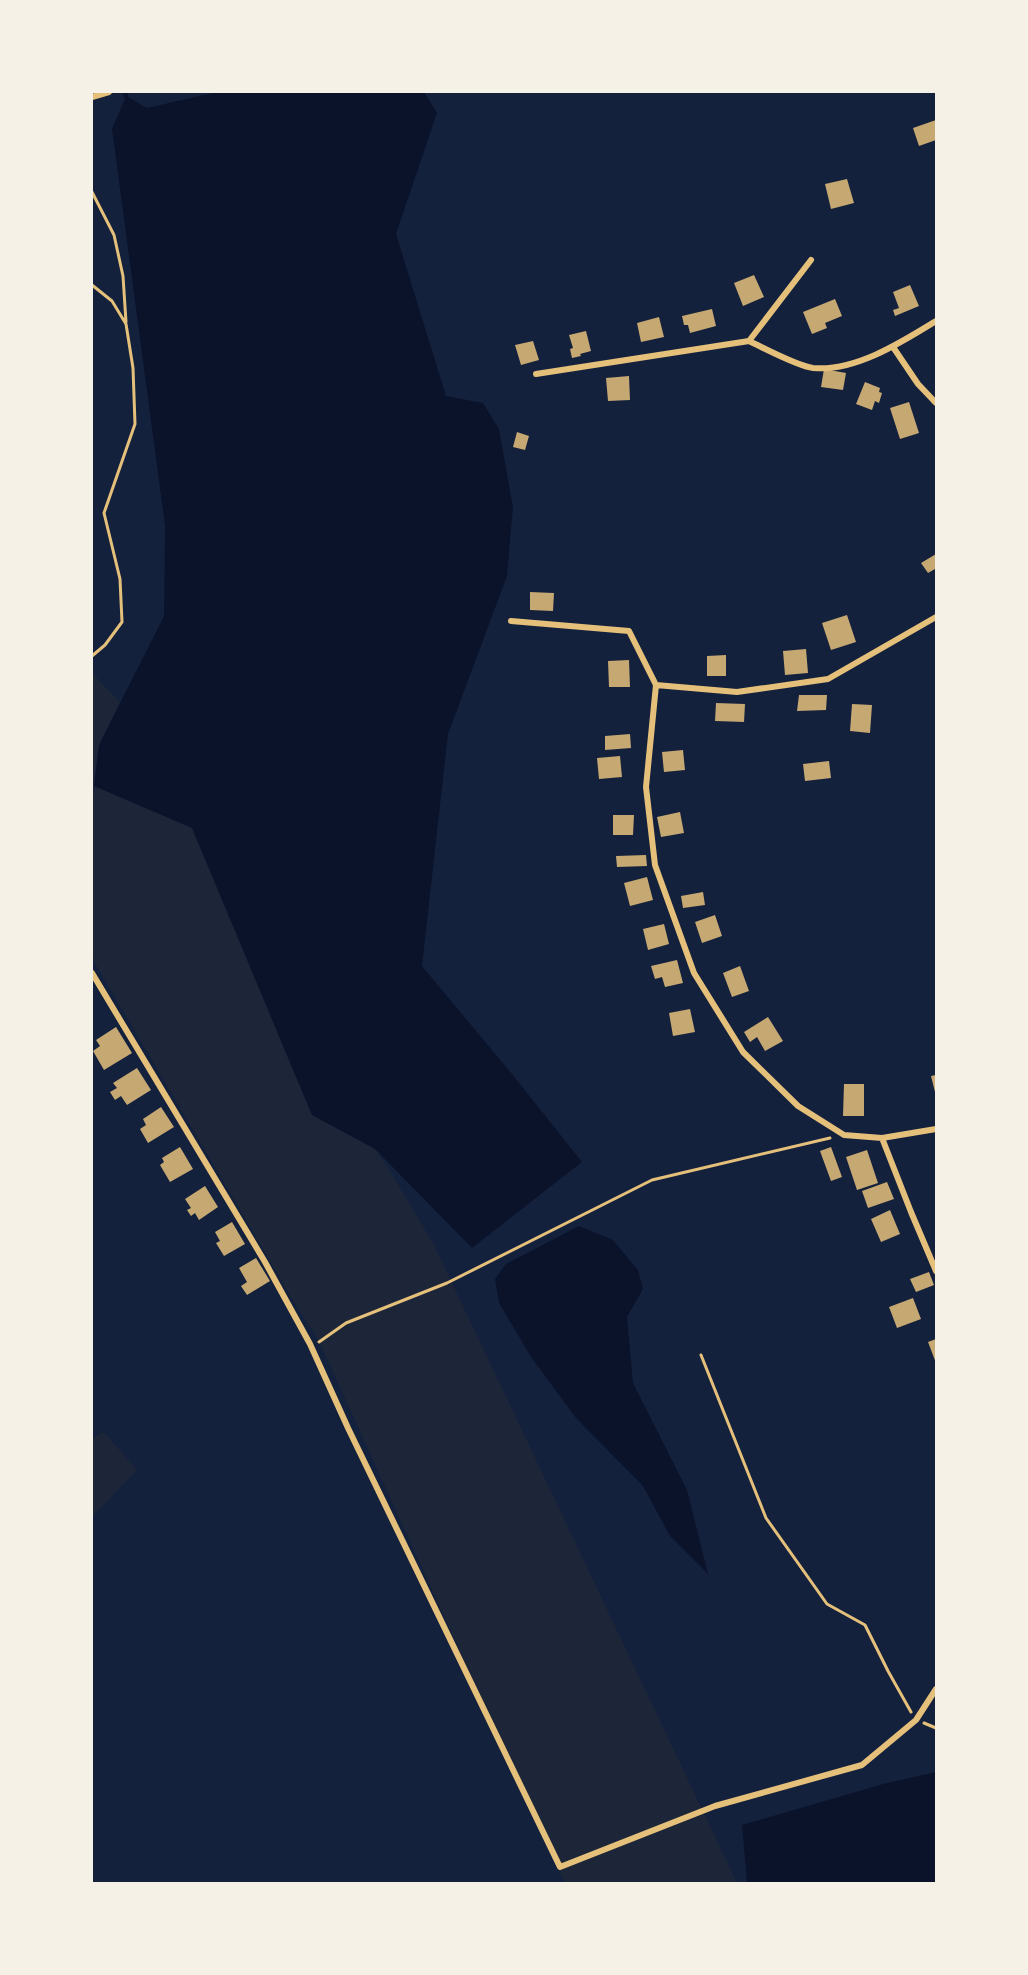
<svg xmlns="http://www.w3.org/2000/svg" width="1028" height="1975" viewBox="0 0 1028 1975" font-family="'Sofia Sans Condensed',sans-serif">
  <rect width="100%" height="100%" fill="#14213d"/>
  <path fill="#1d2539" d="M92 673 120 702 99 745 94 786 192 828 312 1115 375 1148 407 1199 434 1245 737 1883H565L319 1341 294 1302 92 958Z
    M104 1432 137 1470 92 1517V1439Z"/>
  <path fill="#0b132b" d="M217 92H424L437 113 396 234 446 396 483 403 499 429 513 507 507 576 448 734 422 966 512 1074 582 1162 472 1248 375 1149 312 1115 192 828 94 786 99 745 164 616 165 526 112 129 126 96 147 108Z
    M579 1226 613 1240 638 1270 643 1289 627 1317 633 1383 687 1490 708 1574 670 1536 643 1486 576 1418 531 1357 499 1303 495 1279 506 1264Z
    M936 1772V1883H747L742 1825 883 1784Z"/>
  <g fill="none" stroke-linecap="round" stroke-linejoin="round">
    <path stroke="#0b132b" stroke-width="4.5" d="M125 92 126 96"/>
  </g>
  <path fill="#c6a872" d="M936 120V140L919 146 913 128Z
    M847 179 854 203 831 209 825 184Z
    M754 275 764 297 743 306 734 283Z
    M910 285 919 306 895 316 893 310 899 308 893 292Z
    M835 299 842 316 825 323 827 328 812 334 803 312Z
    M712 309 716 326 690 333 688 325H684L682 316Z
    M659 317 664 337 641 342 637 323Z
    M586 331 591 351 580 354 581 356 572 358 570 349 573 348 569 335Z
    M533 341 539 360 521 365 515 345Z
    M824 369 846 373 843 390 821 387Z
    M629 376 630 400 608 401 606 378Z
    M865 382 880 388 879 392 882 393 879 403 875 401 872 410 856 404Z
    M909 402 919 433 900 439 890 408Z
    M517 432 529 436 525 450 513 447Z
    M936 554V572L935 569 928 573 921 563Z
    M530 592 554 593 553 611 530 610Z
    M847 615 856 642 831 650 822 623Z
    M806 649 808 673 785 675 783 651Z
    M726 655V676H707V656Z
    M629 660 630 687H609L608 661Z
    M799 695H827L826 710 797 711Z
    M716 703 745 704 744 722 715 721Z
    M852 704 872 705 870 733 850 731Z
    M630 734 631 748 605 750V736Z
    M683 750 685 770 664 772 662 752Z
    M620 756 622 777 599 779 597 758Z
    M829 761 831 778 805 781 803 764Z
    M680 812 684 833 661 837 657 817Z
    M613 815H634L633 835H613Z
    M646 855 647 866 617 867 616 856Z
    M647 877 653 900 630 906 624 883Z
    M703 892 705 905 683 908 681 896Z
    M715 915 722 936 702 943 695 922Z
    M664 924 669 944 648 950 643 929Z
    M677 960 683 983 665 987 662 977 655 979 651 966Z
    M740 966 749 991 732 997 723 973Z
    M690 1009 695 1032 673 1036 669 1013Z
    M768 1017 783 1041 765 1051 757 1037 750 1042 744 1032Z
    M116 1027 132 1053 104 1070 93 1051 100 1046 96 1040Z
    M137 1068 151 1090 127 1105 121 1096 115 1100 110 1092 117 1088 113 1083Z
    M936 1075V1096L931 1076Z
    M844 1084H864V1116H843Z
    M161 1107 174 1127 148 1143 140 1129 146 1125 143 1119Z
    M180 1147 193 1169 170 1182 160 1165 164 1162 162 1158Z
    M831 1147 842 1177 831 1181 820 1151Z
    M867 1150 878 1183 857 1190 846 1157Z
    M887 1182 894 1199 868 1208 862 1191Z
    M205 1186 218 1207 199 1220 195 1213 191 1216 187 1210 191 1208 185 1199Z
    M890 1210 900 1234 881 1242 871 1219Z
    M232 1222 245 1244 224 1256 216 1243 220 1241 215 1232Z
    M256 1258 270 1281 247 1295 241 1286 247 1282 239 1268Z
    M929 1272 934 1285 916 1292 910 1279Z
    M913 1298 921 1319 897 1328 889 1307Z
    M936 1339V1363L928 1342Z"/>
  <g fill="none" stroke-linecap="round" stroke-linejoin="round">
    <path stroke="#e5c07b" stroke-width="3" d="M92 192 114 235 123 276 126 322
      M92 285 112 301 126 324 133 368 135 424 104 513 120 579 122 622 105 645 92 656
      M319 1342 346 1323 447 1283 652 1180 830 1138
      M701 1355 766 1518 827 1604 865 1625 888 1671 911 1712
      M924 1723 936 1728"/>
    <path stroke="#e5c07b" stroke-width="6" d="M92 97 109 92
      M749 341 811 260
      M893 347 918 384 936 403
      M536 374 749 341C764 348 797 366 813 368 855 372 902 342 936 321
      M511 621 629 631 656 685 646 787 655 865 694 973 743 1052 798 1106 844 1135 882 1138 936 1129
      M656 685 737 692 828 679 936 617
      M92 973 265 1262 310 1344 348 1428 560 1867 715 1806 862 1765 916 1720 936 1689
      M882 1138 911 1212 936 1271"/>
  </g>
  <rect width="1028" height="1975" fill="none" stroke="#f6f1e7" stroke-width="186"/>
</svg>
